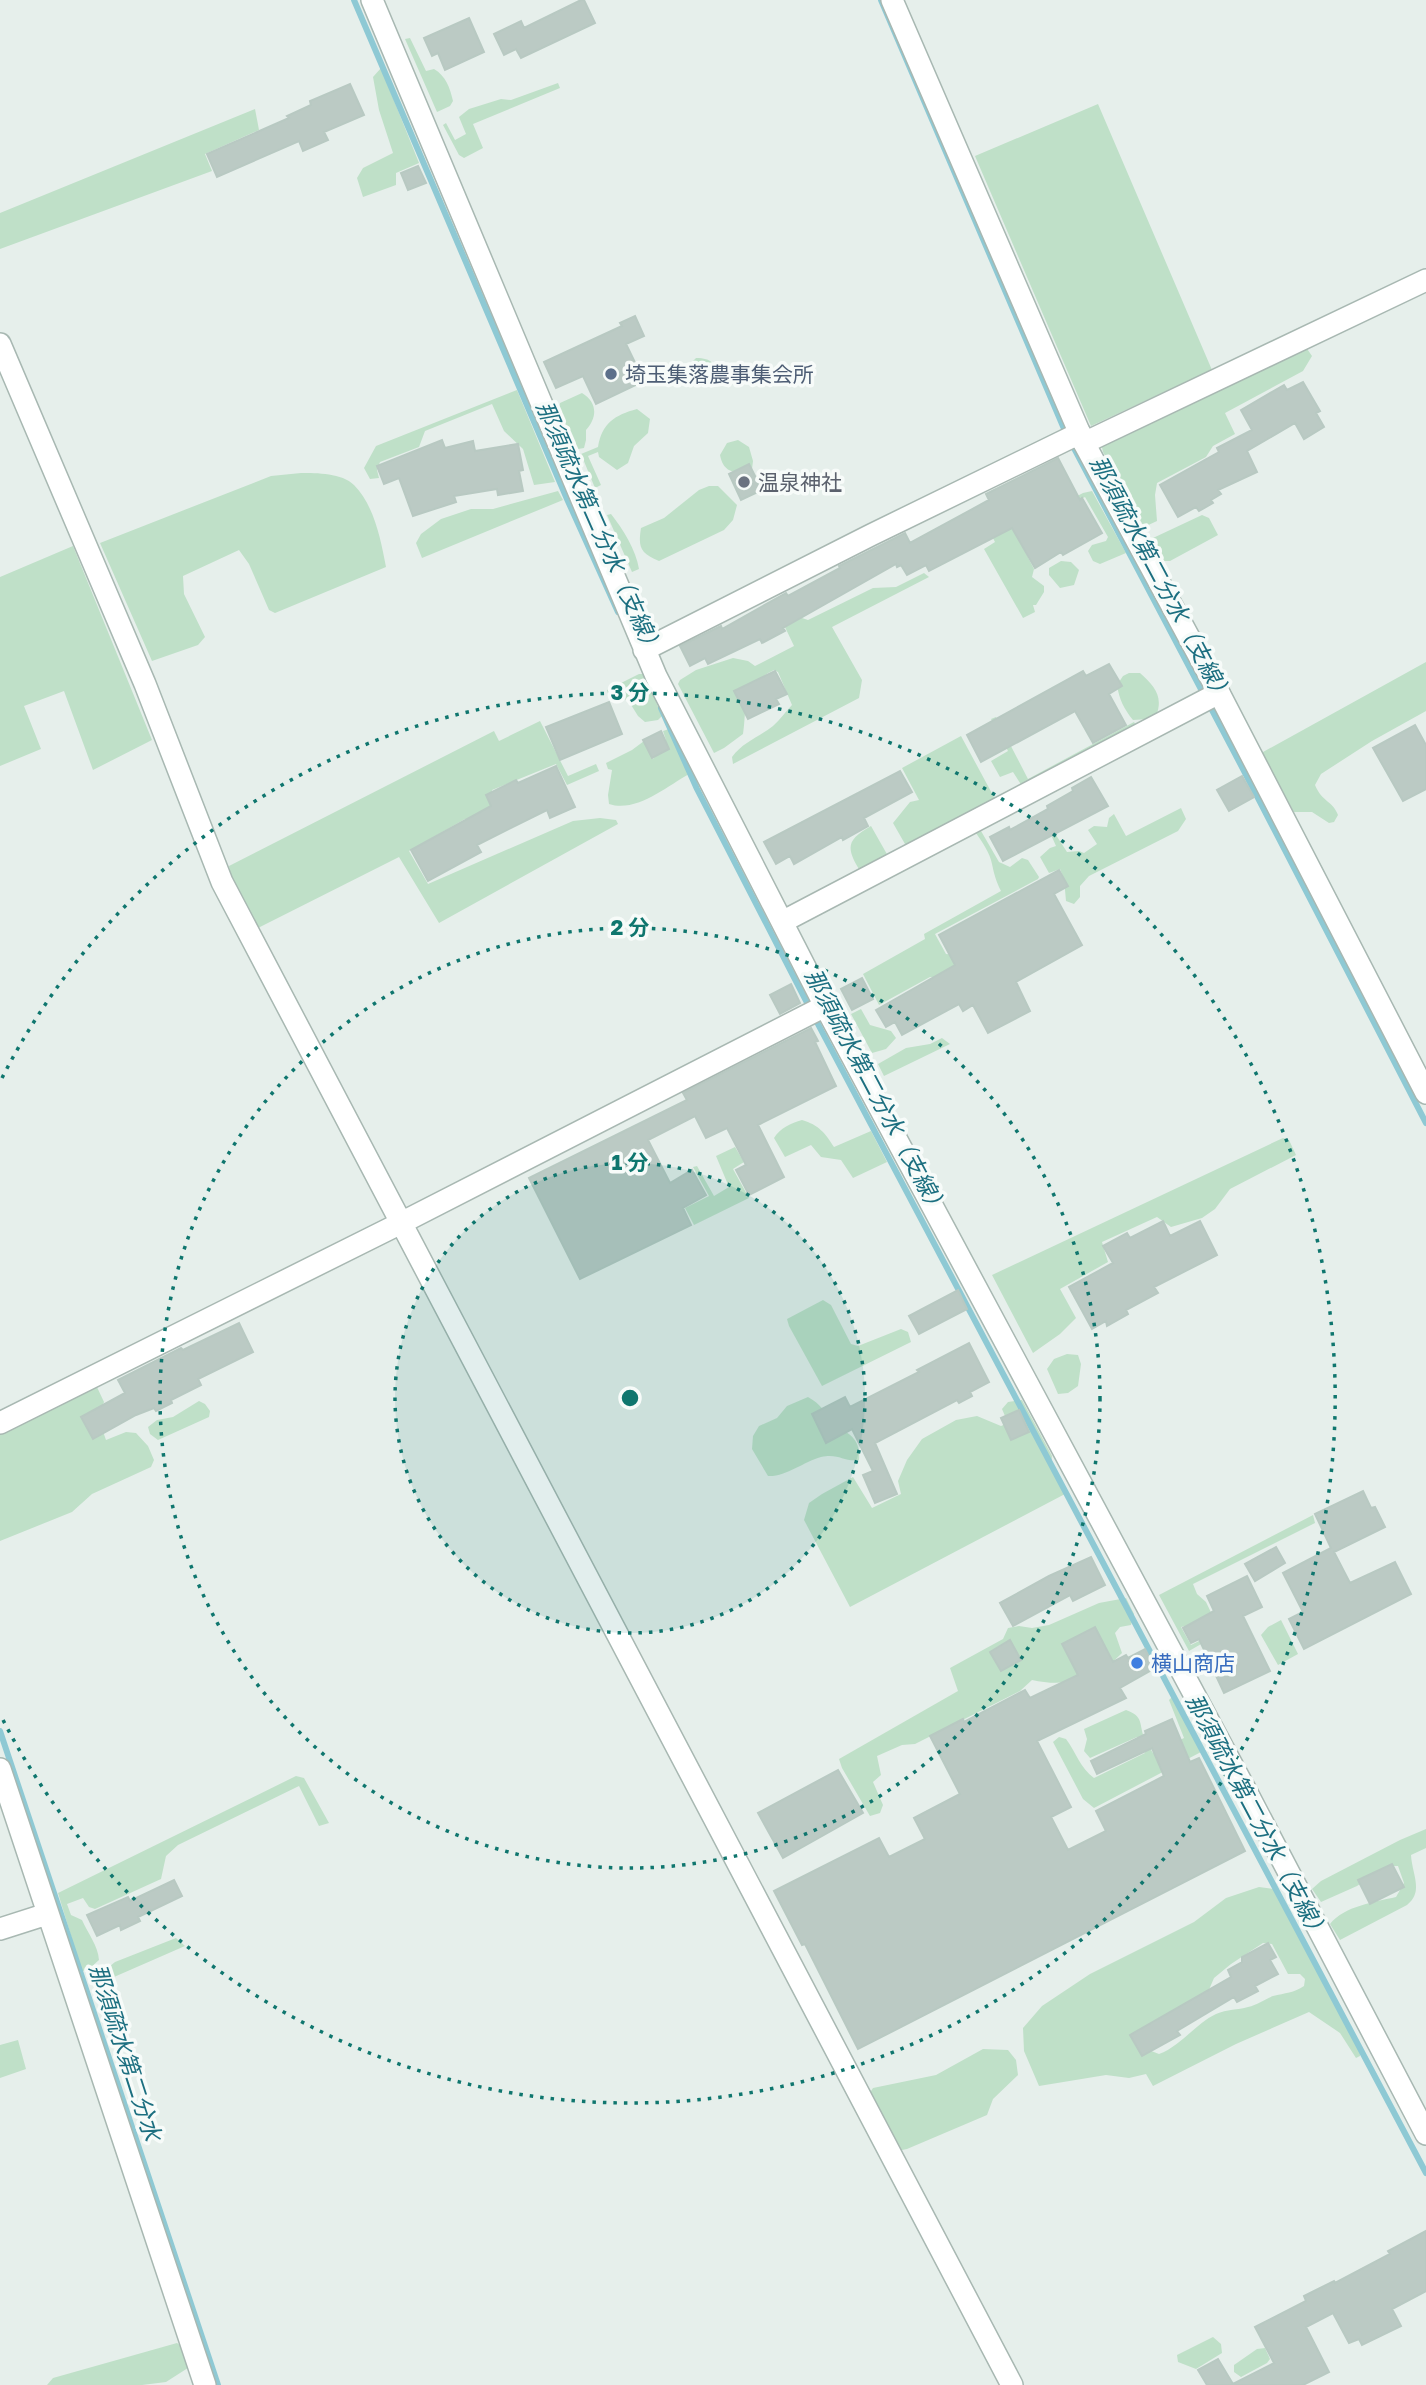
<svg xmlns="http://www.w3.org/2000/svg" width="1426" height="2385" viewBox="0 0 1426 2385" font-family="'Golos Text','Noto Sans JP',sans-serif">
  <rect width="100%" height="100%" fill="#e6efeb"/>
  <path fill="#bfe0c8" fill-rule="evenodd" d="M410 38 426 71 434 69C446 76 450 88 453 101L450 106 437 112 405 39Z
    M381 68 419 163 396 173V185L363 197 357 178 363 168 393 153 379 110 373 77Z
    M558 83 560 88 473 124 483 148 464 158 459 155 443 125 446 123 455 140 466 134 459 117 469 109 501 99 511 100Z
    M1098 104 1212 370 1091 426 975 156Z
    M255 109 259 130 205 154 212 171 0 249V213Z
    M1303 343 1312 356 1303 371 1225 413 1235 434 1213 446 1206 457 1157 483 1155 495 1157 521 1144 527 1103 452 1101 443Z
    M696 358C712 358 716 364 720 379L715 384 696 386 687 367Z
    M517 390 555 482 534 485 523 449 504 431 492 404 425 431 419 447 380 462 377 470 379 478 370 479 364 468 376 446Z
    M582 393C597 402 598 417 586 430V440L584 448 578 449C565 436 555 422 560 403Z
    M637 409 650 419 648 433 634 446 628 463 617 470 599 457 598 452 588 456 601 485 595 488 581 454 598 447C602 423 615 415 637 409Z
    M738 440 749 447 753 461 752 469 745 474C730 472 723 470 720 455L727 443Z
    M301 473C317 473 342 473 354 485 374 505 381 540 386 567L275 613 269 610 249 564 239 550 183 576 184 594 205 637 198 645 152 661 100 543 271 476Z
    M709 486H718L737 505 733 520 724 530 659 561C640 553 638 547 641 528L664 518 699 490Z
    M558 491 563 500 422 558 416 543 421 534 441 519 471 509H493Z
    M1092 491 1126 553 1100 564 1093 561 1088 551 1092 545 1106 541 1108 537 1085 497 1016 534 1034 569 1032 577 1044 586V592L1036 605H1033L1035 612 1023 618 984 549 995 542 979 511 1060 505 1083 493Z
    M611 514C623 529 636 550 639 569L632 572 607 515Z
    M1202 515 1209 518 1218 535 1170 561H1163L1152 543 1153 538Z
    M73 546 152 740 93 770 64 691 24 706 41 749 0 766V577Z
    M1061 561 1071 562 1079 570 1074 585 1060 588 1049 575V568Z
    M924 573 929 577 832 627 862 680 859 698 733 764 732 757C743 742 759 737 773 726 780 720 786 711 792 705L778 672 774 670C739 688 748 701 743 734L724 748 714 753 678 684 680 680 696 670 733 658 748 661 755 666 794 646 784 625 799 617 808 620 873 588 896 587Z
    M1426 662V711L1372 741 1321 774 1315 785C1322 802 1333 801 1338 815L1334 822 1329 823 1312 812H1294L1262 759 1263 752Z
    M1129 673H1140C1154 686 1164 696 1156 716L1148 719 1133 720C1124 709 1119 699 1117 685L1123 676Z
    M639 674H644L662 716 658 720 645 722 638 716 628 700 609 697 607 690Z
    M996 717 1028 779 1134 722 1137 727 1022 786 1013 772 1000 777 991 761 1008 751 991 719Z
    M540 721 568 776 596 764 599 771 567 785 556 764 492 790 494 812 476 829 465 819 409 851 428 884 573 821 600 818 616 820 618 824 439 923 399 857 256 929 230 875 229 866 494 731 499 741Z
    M669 729 689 774C666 787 636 813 609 804L608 795 612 770 608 769 606 763 632 750 644 741 653 759 666 740 663 731Z
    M961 736 995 799 911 845 905 844 893 823 910 802 919 800 902 768Z
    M1181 808 1186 819 1178 831 1089 876 1080 886V897L1074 904 1066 901 1064 879 1060 869 1049 873 1040 857 1050 848 1056 846 1052 837 1054 832 1067 852 1079 851 1084 853 1097 844 1088 830 1094 826 1107 827 1109 818 1114 814 1126 836Z
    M871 826 888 856 860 871C846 848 846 840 871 826Z
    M981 831 999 862 1010 867 1022 858 1028 860 1039 877 1038 879 935 934 946 954 957 955 965 967 937 978 930 977 879 1005 863 974 925 939 924 934 1001 891C996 881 994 874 992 864 990 853 982 842 976 833Z
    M861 1009 870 1025 891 1031 896 1038 886 1049 872 1053 851 1014Z
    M942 1038 950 1044 884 1076 878 1064 906 1048 930 1044Z
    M802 1120C819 1125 825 1133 834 1147L871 1131 887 1162 853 1178 841 1160 821 1157 811 1145 785 1157 774 1138C780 1128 791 1123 802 1120Z
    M1283 1138 1289 1140 1296 1155 1230 1189 1215 1209 1202 1218 1171 1227 1157 1217 1102 1242 1108 1262 1060 1289 1076 1318 1060 1334 1033 1353 992 1275Z
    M735 1147 744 1162 733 1169 749 1198 694 1225 685 1208 709 1196 693 1167 697 1166 714 1196 729 1187 716 1156Z
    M823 1300 831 1305 851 1344 858 1346 901 1329 908 1332 911 1342 822 1386 789 1326 787 1319Z
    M1067 1354 1078 1355 1081 1364 1078 1386 1068 1393 1058 1394 1047 1369 1054 1359Z
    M96 1385 104 1402 98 1417 106 1440 126 1432 136 1433 148 1446 154 1460 151 1467 92 1494 72 1512 0 1541V1426Z
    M808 1397C821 1404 823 1411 832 1420 846 1435 861 1435 859 1460 843 1462 839 1453 821 1457 803 1462 786 1477 768 1476L752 1449 753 1436 759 1426 777 1418 787 1406Z
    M1022 1400 1052 1456 1051 1466 1065 1494 850 1607 804 1520 809 1503 822 1494 853 1477 872 1508 901 1494 898 1481 907 1460 922 1439 956 1420 977 1416 1001 1426 1008 1423 1002 1409 1008 1402Z
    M199 1401 205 1404 210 1411 209 1417 158 1440 150 1434 148 1427 157 1420 173 1417Z
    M1313 1515 1315 1523 1193 1584 1197 1594 1206 1602 1217 1625 1196 1624 1181 1627 1191 1645 1221 1630 1222 1632 1189 1651 1159 1595Z
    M1126 1598 1134 1614 1131 1625 1120 1627 1115 1633 1122 1653C1097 1679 1067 1688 1032 1680L1020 1691 915 1744 902 1745 877 1756 881 1775 873 1782 883 1805 880 1813 870 1816 842 1768 839 1759 958 1691 950 1668 1003 1639 1008 1628 1019 1626 1032 1628 1049 1625 1099 1603Z
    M1281 1620 1298 1654 1278 1665 1261 1635 1268 1627Z
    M1172 1697 1201 1752 1094 1808 1083 1799 1053 1742 1059 1737 1066 1739C1076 1752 1080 1768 1094 1778L1145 1753 1137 1737 1090 1758 1084 1751 1087 1739 1084 1729 1126 1710C1144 1716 1139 1725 1144 1737 1146 1743 1150 1748 1153 1753L1184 1738 1169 1700Z
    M296 1776 304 1778 329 1823 319 1826 299 1786 178 1845 166 1856 161 1879 95 1909 89 1907 83 1898 67 1904 71 1915 82 1920C88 1934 98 1945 99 1960L89 1969 83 1971 76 1965 70 1947 72 1939 58 1893Z
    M1426 1829V1848L1411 1855C1412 1874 1424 1892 1407 1905L1340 1940 1330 1924C1344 1906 1375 1902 1396 1897L1404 1883 1398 1866H1387L1357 1886 1321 1902 1312 1889 1321 1881 1400 1840Z
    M1259 1887 1273 1889 1360 2051V2056L1356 2058 1340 2033 1309 2012 1236 2044 1153 2086 1146 2074 1129 2078 1106 2075 1039 2086 1024 2051 1023 2028 1042 2006 1090 1974 1194 1922 1226 1898ZM1263 1943 1272 1944 1288 1974H1300L1305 1979 1304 1986C1294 1993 1285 1993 1273 1996 1265 1999 1257 2005 1248 2007 1238 2010 1227 2009 1216 2014 1195 2024 1181 2046 1159 2054L1146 2049 1208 1992 1214 1978 1231 1964Z
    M176 1938 185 1946 98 1984 95 1992 92 1981 115 1962Z
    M18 2040 26 2069 0 2078V2045Z
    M983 2049 1008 2050 1016 2060 1018 2075 993 2099 987 2115 907 2149 897 2151 867 2097 873 2088 936 2075Z
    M1213 2337 1221 2344 1222 2353 1196 2369 1178 2362 1177 2355Z
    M177 2343 184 2348 191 2366 166 2382 142 2385H47L53 2378Z
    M1265 2348 1270 2359 1267 2363 1241 2377 1234 2372V2365L1257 2349Z"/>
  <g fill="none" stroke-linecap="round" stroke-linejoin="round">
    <path stroke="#8ec9d4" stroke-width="6" d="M354 0 567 499 618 612
      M881 0 1065 431 1243 769 1426 1123
      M661 708 697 789 820 1028 1426 2173
      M0 1731 218 2385"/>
  </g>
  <path fill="#bbcac4" stroke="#b8c9c2" stroke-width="2" d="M581 0H584L595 23 521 58 516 49 504 55 494 34 521 21 524 28Z
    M469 18 484 52 445 70 438 53 432 56 424 38Z
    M350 84 364 115 324 132 328 140 303 151 299 141 217 177 207 154 289 118 287 116 311 105 310 101Z
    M418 166 426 183 408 190 401 173Z
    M635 316 644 336 626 344 644 381 596 404 583 376 556 388 544 362 622 326 620 323Z
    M1303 382 1320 411 1316 413 1324 427 1304 439 1295 423 1247 451 1257 472 1218 490 1221 494 1211 500 1213 503 1199 511 1196 507 1178 517 1160 485 1219 452 1217 448 1252 430 1241 410 1284 385 1287 390Z
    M442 440 445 448 473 441 475 451 518 444 523 470 519 471 523 491 498 495 497 489 454 496 456 502 413 516 399 478 384 484 377 466Z
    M1058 458 1080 500 1082 498 1102 533 1063 555 1061 552 1035 568 1012 528 929 571 926 565 907 575 901 565 897 567 896 564 783 628 785 631 762 643 760 639 708 664 705 658 690 666 680 646 721 626 722 629 786 593 788 596 840 568 839 566 905 533 910 543 989 500 986 494Z
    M749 464 762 490 741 500 729 474Z
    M1109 664 1122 686 1109 694 1126 725 1093 743 1075 711 981 762 967 735 1083 671 1086 676Z
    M775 671 787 694 776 699 779 704 748 719 734 691Z
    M609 702 622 734 560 760 546 727Z
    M1415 725 1426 745V789L1403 801 1373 748Z
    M661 731 669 749 652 758 643 740Z
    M556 766 575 807 550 818 547 810 477 845 481 852 428 881 411 850 491 806 486 795 516 780 518 783Z
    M900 771 912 792 864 818 868 826 843 840 842 837 794 864 790 856 776 864 764 842Z
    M1242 776 1254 797 1229 811 1217 790Z
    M1091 777 1108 806 1003 861 990 837 1009 827 1010 830 1048 809 1047 806 1073 791 1072 788Z
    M1059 870 1068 886 1054 894 1082 945 1016 982 1030 1011 988 1033 973 1005 963 1011 959 1004 902 1035 895 1022 886 1027 876 1010 955 965 939 935Z
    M862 978 873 999 852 1010 841 989Z
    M791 984 800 1003 780 1014 770 995Z
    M811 1028 818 1041 815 1042 836 1086 758 1125 784 1177 749 1195 736 1170 746 1165 727 1128 706 1138 695 1116 648 1140 670 1183 692 1170 706 1195 683 1208 691 1225 580 1279 529 1178 687 1100 683 1093Z
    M1163 1221 1170 1236 1200 1221 1217 1255 1154 1287 1158 1293 1126 1310 1128 1314 1107 1326 1106 1321 1092 1329 1069 1287 1113 1263 1103 1246 1127 1233 1130 1238Z
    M958 1290 967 1309 919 1334 909 1316Z
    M239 1323 253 1352 198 1379 201 1385 171 1400 172 1403 156 1411 154 1408 136 1415 93 1439 81 1417 125 1393 118 1380 181 1348 183 1350Z
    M969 1343 989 1382 970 1392 972 1396 959 1403 957 1400 875 1443 897 1494 875 1503 863 1475 873 1471 852 1429 826 1443 812 1414 845 1397 850 1407 919 1372 917 1370Z
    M1019 1410 1029 1432 1011 1440 1001 1418Z
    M1363 1491 1371 1508 1375 1507 1385 1527 1334 1552 1350 1583 1395 1562 1411 1594 1304 1649 1289 1619 1303 1612 1283 1573 1331 1548 1315 1514Z
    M1276 1547 1285 1563 1255 1581 1245 1564Z
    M1091 1557 1105 1585 1073 1601 1070 1595 1013 1626 1000 1603 1049 1576Z
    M1247 1576 1262 1607 1243 1616 1270 1671 1224 1693 1199 1639 1191 1643 1183 1628 1214 1611 1207 1596Z
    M1095 1627 1113 1662 1126 1655 1128 1658 1145 1649 1155 1668 1120 1688 1126 1698 1037 1741 1071 1807 1051 1817 1068 1850 1106 1831 1096 1811 1164 1776 1152 1748 1097 1774 1091 1761 1146 1734 1145 1731 1172 1719 1190 1762 1199 1758 1245 1851 858 2049 805 1944 802 1945 774 1891 879 1838 889 1857 925 1839 914 1818 960 1794 930 1736 963 1719 964 1722 1025 1690 1030 1698 1078 1675 1062 1644Z
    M1010 1640 1021 1660 1001 1671 990 1652Z
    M838 1770 863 1813 783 1858 758 1813Z
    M1392 1864 1404 1887 1370 1904 1358 1880Z
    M174 1880 182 1896 138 1917 140 1921 121 1930 120 1925 97 1936 87 1915 128 1897 130 1901Z
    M1268 1943 1276 1957 1270 1960 1278 1974 1255 1986 1258 1991 1237 2002 1234 1997 1177 2031 1180 2035 1142 2056 1130 2035 1231 1977 1228 1970 1242 1962V1957Z
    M1426 2231V2291L1392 2309 1401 2326 1362 2345 1359 2339 1349 2343 1333 2313 1306 2327 1329 2372 1303 2385H1207L1198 2370 1218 2359 1233 2384 1274 2363 1255 2327 1306 2301 1304 2296 1334 2281 1335 2283 1390 2254 1388 2251Z"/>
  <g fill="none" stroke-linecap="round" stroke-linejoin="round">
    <g stroke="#a8b8b2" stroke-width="24">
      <path id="minor" d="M372 0 656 676 825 1006 1245 1789 1426 2134
        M0 344 145 684 222 882 1012 2385
        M1084 443 1426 280
        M644 650 871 535 1080 433
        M782 922 1219 693
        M0 1423 401 1223 825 1006
        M0 1769 205 2385
        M0 1929 47 1914"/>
    </g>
    <g stroke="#a8b8b2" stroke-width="24">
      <path id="tertiary" d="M892 0 1084 443 1219 693 1426 1093"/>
    </g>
    <use href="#minor" stroke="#fff" stroke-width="21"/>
    <use href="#tertiary" stroke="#fff" stroke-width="21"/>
  </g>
  <circle cx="630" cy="1398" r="235" fill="#0f766e" fill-opacity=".12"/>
  <g fill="none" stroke="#0f766e" stroke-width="3.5" stroke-dasharray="3.5 7">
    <circle cx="630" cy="1398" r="235"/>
    <circle cx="630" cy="1398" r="470"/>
    <path d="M2 1078A705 705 0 1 1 2 1718"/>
  </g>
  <circle fill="#5c6f8a" stroke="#f7fbf9" stroke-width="2.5" cx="611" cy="374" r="7"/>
  <circle fill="#6b7280" stroke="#f7fbf9" stroke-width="2.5" cx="744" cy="482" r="7"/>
  <circle fill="#3f7fe0" stroke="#f7fbf9" stroke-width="2.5" cx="1137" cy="1663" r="7"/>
  <g text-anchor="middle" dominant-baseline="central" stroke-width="7" stroke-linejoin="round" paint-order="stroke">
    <g font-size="21" fill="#4e5e75" stroke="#f7fbf9" text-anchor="start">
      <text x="625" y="374">埼玉集落農事集会所</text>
    </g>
    <g font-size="21" fill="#5b616d" stroke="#f7fbf9" text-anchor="start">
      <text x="758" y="482">温泉神社</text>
    </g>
    <g font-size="21" fill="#366cbe" stroke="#f7fbf9" text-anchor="start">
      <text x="1151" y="1663">横山商店</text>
    </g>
    <g font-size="23" font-style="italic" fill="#1c6f80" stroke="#f7fbf9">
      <text transform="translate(600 528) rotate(66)">那須疏水第二分水（支線）</text>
      <text transform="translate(1162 579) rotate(62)">那須疏水第二分水（支線）</text>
      <text transform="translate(877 1092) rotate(62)">那須疏水第二分水（支線）</text>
      <text transform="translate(1258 1817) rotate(62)">那須疏水第二分水（支線）</text>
      <text transform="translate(126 2052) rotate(72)">那須疏水第二分水</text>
    </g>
  </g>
  <circle cx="630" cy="1398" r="10" fill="#0f766e" stroke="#f7fbf9" stroke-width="3.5"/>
  <g font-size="21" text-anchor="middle" font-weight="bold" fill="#0f766e" stroke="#f7fbf9" stroke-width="7" stroke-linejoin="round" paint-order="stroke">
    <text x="630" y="700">3 分</text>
    <text x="630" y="935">2 分</text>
    <text x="630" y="1170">1 分</text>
  </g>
</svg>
